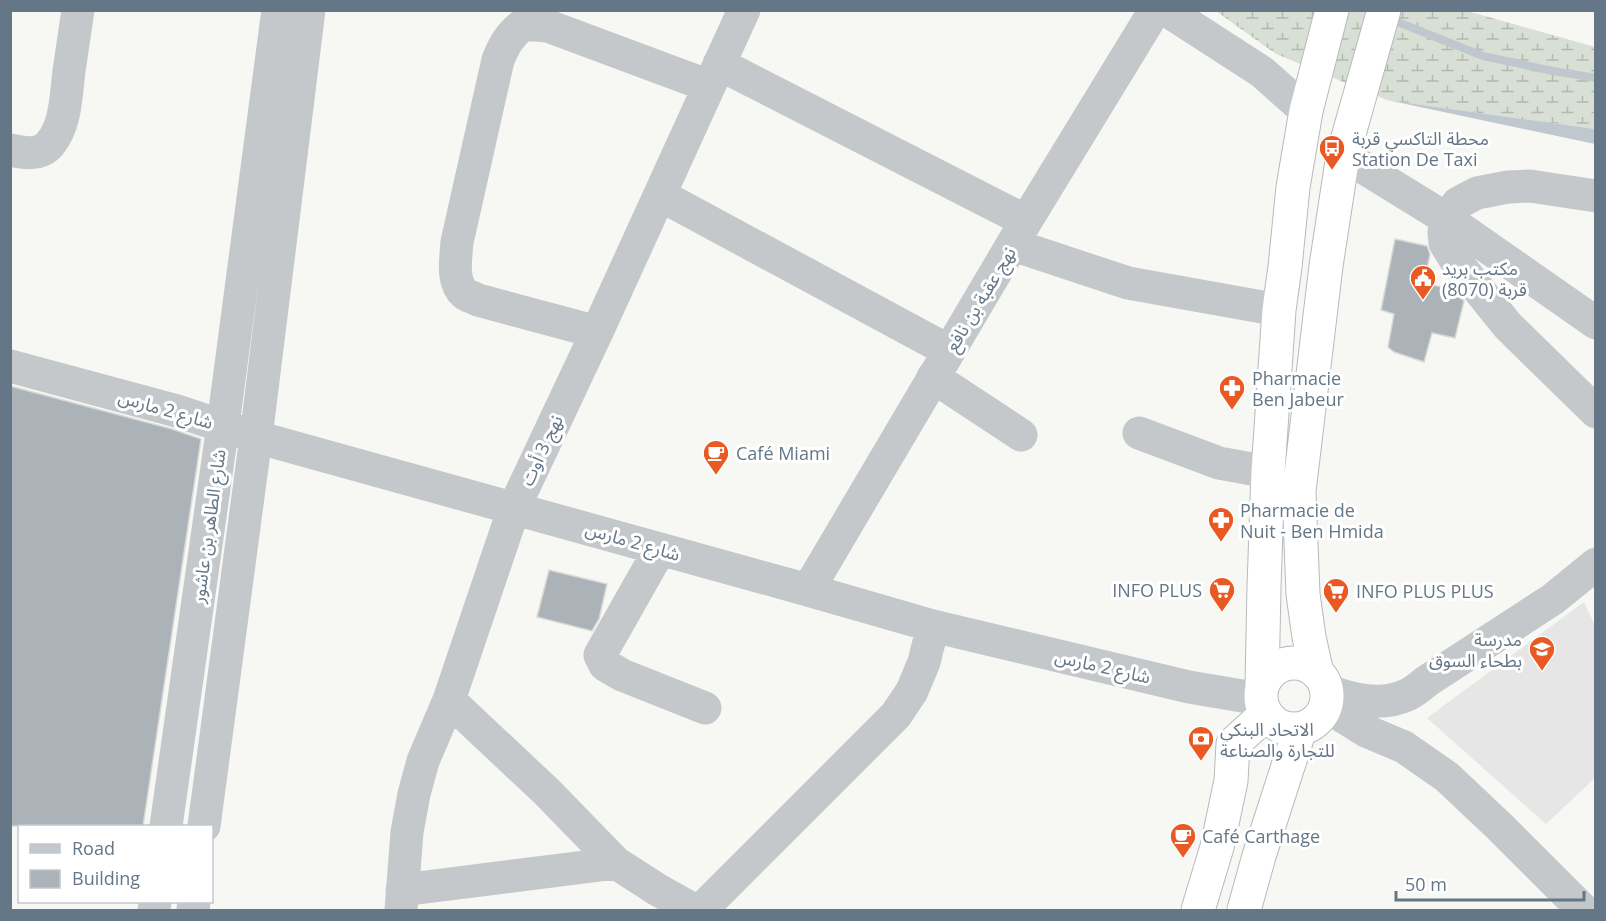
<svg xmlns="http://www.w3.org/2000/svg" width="1606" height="921" viewBox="0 0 1606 921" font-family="'Open Sans','Noto Sans Arabic',sans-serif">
  <defs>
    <pattern id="wetland-marsh" width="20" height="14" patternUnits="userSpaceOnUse" patternTransform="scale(1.5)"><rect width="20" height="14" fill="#d8dfd5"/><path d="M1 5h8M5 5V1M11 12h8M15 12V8" fill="none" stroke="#b3b9b2"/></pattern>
  </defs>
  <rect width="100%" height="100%" fill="#f7f7f4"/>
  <path fill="#e5e6e5" d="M1584 602 1595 626V778L1546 824 1427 718Z"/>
  <path fill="url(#wetland-marsh)" d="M1216 11H1467L1595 47V129L1387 100 1276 54Z"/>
  <path fill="#bfc8ce" d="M1387 100 1595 129V144Z"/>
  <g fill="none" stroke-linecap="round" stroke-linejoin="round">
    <path stroke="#bfc8ce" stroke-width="8" d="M1390 19 1483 56 1553 71 1596 78"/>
  </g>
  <path fill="#abb3b9" stroke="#d8d9d6" stroke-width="1.5" d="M1395 239 1427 246 1430 254 1424 283 1454 290 1464 301 1455 338 1432 333 1424 362 1394 352 1388 347 1394 314 1381 310Z
    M10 386 172 429 201 439 143 826H10Z
    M549 570 607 584 599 619 592 631 537 617Z"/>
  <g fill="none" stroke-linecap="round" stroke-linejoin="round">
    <g stroke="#b7babd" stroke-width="35">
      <path id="highway" d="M1261 696a33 33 0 1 1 66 0a33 33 0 1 1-66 0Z
        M1317 673 1309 637 1303 594 1299 491 1326 266 1343 155 1384 10
        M1262 685 1264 587 1268 472 1279 310 1285 267 1293 187 1306 111 1332 10
        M1198 910 1217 847 1231 781 1233 744 1265 715
        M1244 910 1259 856 1300 729"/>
    </g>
    <path stroke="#c4c8cb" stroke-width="33" d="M1166 10 1262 72 1306 111
      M719 64 1026 221
      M10 150C24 153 40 156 50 144 66 125 66 95 69 71 72 51 75 31 78 10
      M1343 155 1447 219 1596 323
      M660 195 949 351
      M1596 196 1530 186 1508 187 1477 193 1458 203 1447 219 1444 232 1445 243 1458 264 1508 326 1596 412
      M1013 245 1128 283 1279 310
      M597 332 478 300C474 298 468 296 465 294 451 282 456 258 457 242L498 60C504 45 510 34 524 24L548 26 709 86
      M10 366 177 411 256 437 808 590 933 626 1189 687 1260 699
      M933 377 1021 435
      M1139 433 1219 463 1268 472
      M660 549 600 655 605 665 622 675 705 708
      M808 590 1026 221 1155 10
      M1326 690C1352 700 1381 707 1407 695 1414 692 1421 686 1427 681L1553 599 1596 564
      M449 700 547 792 616 863 658 890 694 910
      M1326 706 1366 731 1404 747 1447 777 1500 827 1583 910
      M166 826 223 425 278 10
      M204 826 256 437 309 10
      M402 890 616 863
      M154 910 155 902
      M193 910 194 902
      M401 910 407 832 414 794 423 761 449 700 514 508 597 332 744 10
      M701 910 896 715 912 691 924 662 933 626"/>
    <use href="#highway" stroke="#fff" stroke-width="33"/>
  </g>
  <defs>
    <g id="bus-pin" transform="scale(1.35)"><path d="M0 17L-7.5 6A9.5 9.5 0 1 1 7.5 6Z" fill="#e85923" stroke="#fff"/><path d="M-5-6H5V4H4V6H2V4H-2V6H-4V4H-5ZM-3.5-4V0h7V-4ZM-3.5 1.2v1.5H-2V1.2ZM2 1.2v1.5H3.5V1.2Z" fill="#fff"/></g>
    <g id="civic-pin" transform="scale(1.35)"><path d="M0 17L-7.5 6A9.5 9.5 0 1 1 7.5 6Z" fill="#e85923" stroke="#fff"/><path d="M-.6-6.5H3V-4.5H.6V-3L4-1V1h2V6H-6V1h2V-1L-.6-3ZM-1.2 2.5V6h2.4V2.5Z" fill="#fff"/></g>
    <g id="pharmacy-pin" transform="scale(1.35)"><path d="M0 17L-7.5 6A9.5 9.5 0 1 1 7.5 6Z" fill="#e85923" stroke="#fff"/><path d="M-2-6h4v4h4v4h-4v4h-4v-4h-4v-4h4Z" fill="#fff"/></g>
    <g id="cafe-pin" transform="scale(1.35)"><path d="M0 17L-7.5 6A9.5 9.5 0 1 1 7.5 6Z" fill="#e85923" stroke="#fff"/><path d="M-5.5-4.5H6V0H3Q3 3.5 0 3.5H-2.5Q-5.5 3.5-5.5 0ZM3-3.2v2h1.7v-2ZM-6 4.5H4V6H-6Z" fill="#fff"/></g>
    <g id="supermarket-pin" transform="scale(1.35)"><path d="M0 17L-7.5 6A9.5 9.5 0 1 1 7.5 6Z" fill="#e85923" stroke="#fff"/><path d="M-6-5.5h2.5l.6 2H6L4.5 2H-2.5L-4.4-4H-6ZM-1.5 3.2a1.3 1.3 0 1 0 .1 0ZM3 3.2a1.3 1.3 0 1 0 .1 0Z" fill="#fff"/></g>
    <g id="school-pin" transform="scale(1.35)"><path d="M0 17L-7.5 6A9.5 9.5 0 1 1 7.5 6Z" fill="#e85923" stroke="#fff"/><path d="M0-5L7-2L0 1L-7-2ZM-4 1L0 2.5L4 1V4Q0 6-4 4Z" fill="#fff"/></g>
    <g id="bank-pin" transform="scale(1.35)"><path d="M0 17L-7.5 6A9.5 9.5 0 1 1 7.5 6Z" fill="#e85923" stroke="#fff"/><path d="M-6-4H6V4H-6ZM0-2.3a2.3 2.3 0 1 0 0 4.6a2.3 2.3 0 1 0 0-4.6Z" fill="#fff"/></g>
  </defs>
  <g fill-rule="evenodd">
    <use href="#bus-pin" x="1332" y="148"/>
    <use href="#civic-pin" x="1423" y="278"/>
    <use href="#pharmacy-pin" x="1232" y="388"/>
    <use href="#cafe-pin" x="716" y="453"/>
    <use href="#pharmacy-pin" x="1221" y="520"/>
    <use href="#supermarket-pin" x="1222" y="590"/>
    <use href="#supermarket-pin" x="1336" y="591"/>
    <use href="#school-pin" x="1542" y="649"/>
    <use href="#bank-pin" x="1201" y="739"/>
    <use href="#cafe-pin" x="1183" y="836"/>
  </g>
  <g text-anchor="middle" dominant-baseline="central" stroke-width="6" stroke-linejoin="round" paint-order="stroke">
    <g font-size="18" fill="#657686" stroke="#fff" text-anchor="start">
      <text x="1352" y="138">محطة التاكسي قربة<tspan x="1352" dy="21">Station De Taxi</tspan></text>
      <text x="1442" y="268">مكتب بريد<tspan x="1442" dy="21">قربة (8070)</tspan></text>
      <text x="1252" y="378">Pharmacie<tspan x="1252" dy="21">Ben Jabeur</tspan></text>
      <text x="736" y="453">Café Miami</text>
      <text x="1240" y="510">Pharmacie de<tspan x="1240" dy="21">Nuit - Ben Hmida</tspan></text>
      <text x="1202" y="590" text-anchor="end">INFO PLUS</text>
      <text x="1356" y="591">INFO PLUS PLUS</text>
      <text x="1522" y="639" text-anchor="end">مدرسة<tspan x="1522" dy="21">بطحاء السوق</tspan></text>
      <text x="1220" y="729">الاتحاد البنكي<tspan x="1220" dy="21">للتجارة والصناعة</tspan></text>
      <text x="1202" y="836">Café Carthage</text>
    </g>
    <g font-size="18" fill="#657686" stroke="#fff">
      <text transform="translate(980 299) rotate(-59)">نهج عقبة بن نافع</text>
      <text transform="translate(166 409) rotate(16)">شارع 2 مارس</text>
      <text transform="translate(541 450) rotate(-65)">نهج 3 أوت</text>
      <text transform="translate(208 526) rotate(-82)">شارع الطاهر بن عاشور</text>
      <text transform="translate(633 541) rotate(16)">شارع 2 مارس</text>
      <text transform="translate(1103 666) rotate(13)">شارع 2 مارس</text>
    </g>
  </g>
  <rect width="1606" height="921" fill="none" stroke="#657686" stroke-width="24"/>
  <rect x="18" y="825" width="195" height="78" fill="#ffffff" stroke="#c1c8cf" stroke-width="1.5"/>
  <rect x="30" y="844" width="30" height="9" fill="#c4c8cb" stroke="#c1c8cf" stroke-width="1.5"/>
  <text x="72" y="855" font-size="18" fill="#657686">Road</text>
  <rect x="30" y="870" width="30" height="18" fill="#abb3b9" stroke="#c1c8cf" stroke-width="1.5"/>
  <text x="72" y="885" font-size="18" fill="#657686">Building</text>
  <path d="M1396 891v9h188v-9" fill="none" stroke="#657686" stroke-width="3"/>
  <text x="1405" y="891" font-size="18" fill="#657686" stroke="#ffffff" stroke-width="4.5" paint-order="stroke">50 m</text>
</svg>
